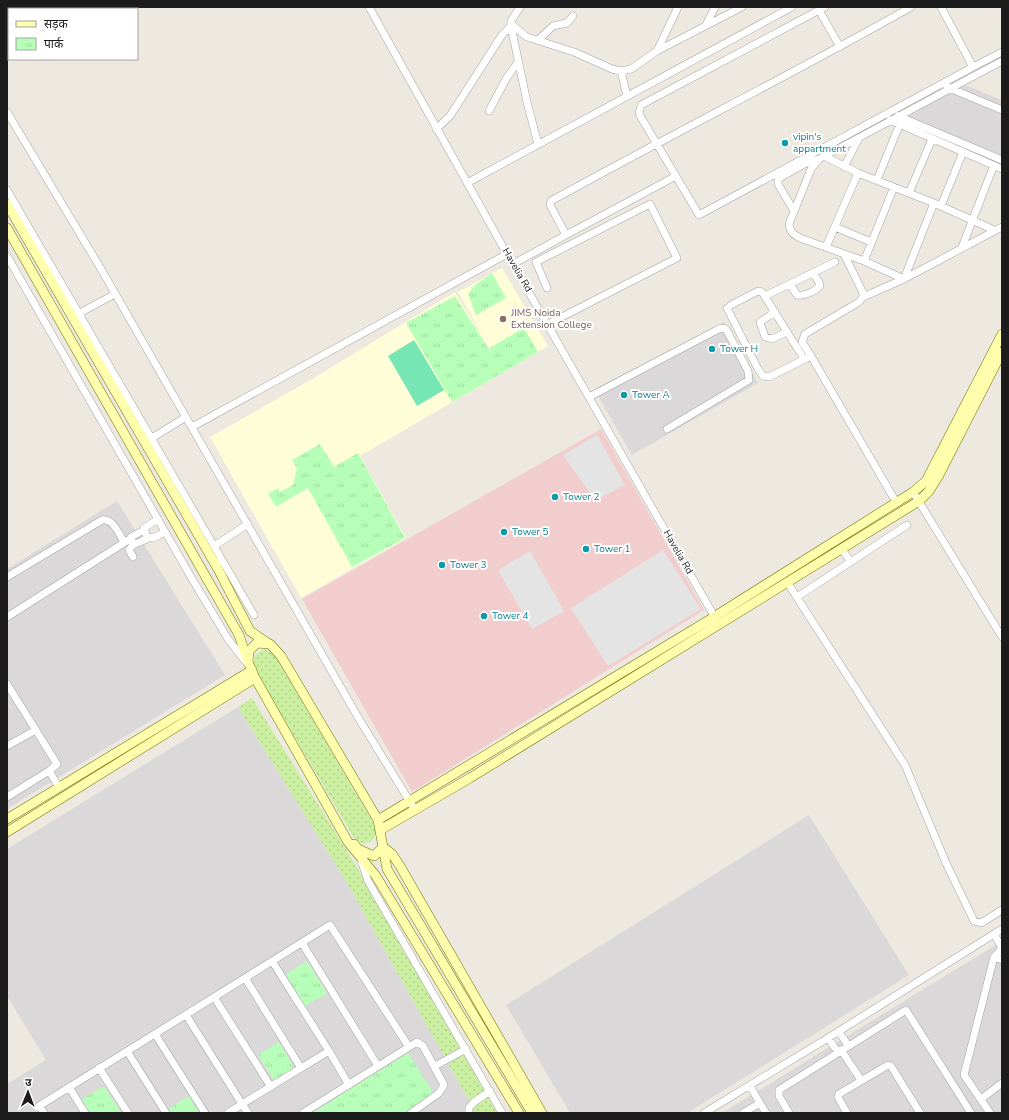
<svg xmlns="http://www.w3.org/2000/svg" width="1009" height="1120" viewBox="0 0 1009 1120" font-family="'Nunito Sans','Noto Sans Devanagari',sans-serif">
  <defs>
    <pattern id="grass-dots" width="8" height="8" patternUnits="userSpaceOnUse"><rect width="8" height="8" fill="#cbefa0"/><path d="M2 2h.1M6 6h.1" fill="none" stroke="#aecc89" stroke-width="1.8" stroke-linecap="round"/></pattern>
    <pattern id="park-tufts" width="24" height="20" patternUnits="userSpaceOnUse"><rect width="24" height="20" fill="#b7ffb8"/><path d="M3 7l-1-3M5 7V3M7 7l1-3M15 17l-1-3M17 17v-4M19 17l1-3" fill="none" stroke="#9dda9e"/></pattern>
  </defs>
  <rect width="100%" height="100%" fill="#eee9e0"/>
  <path fill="#dad8d9" d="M965 85 1002 100V156L903 116 934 96Z
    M724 322 758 383 632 455 594 389Z
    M117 501 225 675 7 809V569Z
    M238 707 346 881 476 1113H7V1084L46 1060 7 996V849Z
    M809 815 909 975 687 1113H570L506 1005Z
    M1002 941V1113H722L909 998Z"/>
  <path fill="#f2cdcd" d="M601 429 704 610 412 792 302 599Z"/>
  <path fill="#fffdd8" d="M502 268 548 346 360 456 406 538 301 598 210 437 314 378 455 292 490 349 458 292Z"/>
  <path fill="url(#grass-dots)" d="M264 649 274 654 375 826C379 841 365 849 354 838L253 666 255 655Z
    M252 698 360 872 497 1113H476L346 881 238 707Z"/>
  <path fill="url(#park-tufts)" d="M492 273 506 298 476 315 468 294 475 285Z
    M455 296 494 357 489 348 524 328 538 352 452 402 406 323Z
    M320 444 334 467 358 453 405 538 352 567 308 488 276 507 268 494 278 488 280 492 293 485 297 468 292 460Z
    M307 961 327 993 305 1006 285 975Z
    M279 1042 295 1069 275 1082 258 1055Z
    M408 1053 434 1094 404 1113H312Z
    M104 1086 121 1113H90L82 1099Z
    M189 1096 199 1113H170L168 1109Z"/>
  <path fill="#75e6b4" d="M414 340 444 390 417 406 388 356Z"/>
  <path fill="#e4e4e4" d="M597 435 625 485 595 500 563 455Z
    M663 550 701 609 608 666 571 608Z
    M530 551 564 611 532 629 498 570Z"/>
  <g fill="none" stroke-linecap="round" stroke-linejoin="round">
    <g stroke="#a3a3a3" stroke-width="8">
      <path id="street" d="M369 7 507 254 714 616
        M520 7 511 21V26L527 102 538 144
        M825 7 641 105 639 114 699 215 973 67 941 7
        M76 9 80 7
        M819 10 840 47
        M511 24 527 37 574 52 612 69 621 71 631 69 657 51 742 7
        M706 25 715 7
        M538 40 553 26 567 23 573 16
        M7 45 9 44
        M657 51 678 7
        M1002 61 819 159 811 169 789 224C790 232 793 234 800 238L864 261 904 279 1002 227
        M973 67 1002 52
        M621 71 627 96
        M947 87 1002 110
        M489 111 506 79 518 62
        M7 112 101 269 359 719 415 810
        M898 116 1002 160
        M890 120 1002 169
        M436 129 450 116 502 35 511 26
        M824 156 858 173 934 203 994 230
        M844 167 859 138
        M877 180 901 121
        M467 183 792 7
        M7 190 214 546 222 560 215 564
        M909 193 932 139
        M941 206 963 152
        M794 211 778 184V179L804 164 819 159
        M835 227 871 242
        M566 235 676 176
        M826 247 858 173
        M962 247 994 165
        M7 256 191 577 228 639 246 662
        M864 261 894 187
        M513 264 566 235 550 205 551 201C670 135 793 74 911 7
        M790 284 797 295C805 296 814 292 820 286L819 282 813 273
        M547 288 536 262 650 204 677 258 548 324
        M765 296 835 262
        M863 297 904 279 934 203
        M731 305 758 291 762 292 804 359
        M727 308 758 369 763 376 769 377 811 356 896 502
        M775 312 760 322 765 337 772 339 787 332
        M78 314 115 294
        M811 356 802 342 805 334 859 302 863 297V293L844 254
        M589 397 715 331 721 328 726 329 748 371 749 380 667 429
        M192 427 507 254
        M152 438 186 417
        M913 492 1002 637
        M158 519 144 528 147 537 153 538 165 532
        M144 530 131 537 133 545 149 538
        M214 546 248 524
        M841 548 851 562
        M133 557 129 550 133 545
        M222 560 254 615
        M7 577 102 520C113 518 119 534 124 542
        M787 582 905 765 946 863 974 921 981 923 1002 910
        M797 597 907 525
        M7 617 130 539
        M7 684 57 764 49 771 59 787
        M7 746 36 730
        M7 797 49 771
        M361 860 368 881 502 1113
        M994 934 1002 948
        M302 943 378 1066
        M994 957 1002 960
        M272 961 329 1051
        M245 978 301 1068
        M214 997 271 1087
        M186 1015 242 1104 329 1051 349 1085
        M839 1032 848 1045
        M155 1034 205 1113
        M828 1038 835 1048
        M841 1050 861 1080
        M127 1051 166 1113
        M435 1066 466 1049
        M99 1068 128 1113
        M750 1086 760 1103
        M69 1087 85 1113
        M981 1099 1002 1083
        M44 1113 39 1106 330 925 409 1047
        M228 1113 242 1104 248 1113
        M303 1113 417 1042 423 1046 444 1085 439 1093 411 1113
        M469 1113V1108L474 1102 490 1091
        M704 1113 828 1038 1002 929
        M743 1113 760 1103 766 1113
        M789 1113 779 1096V1090L906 1010 971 1113
        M847 1113 838 1097 839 1094 888 1065 891 1066 920 1113
        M990 1113 964 1075 994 957 1002 949"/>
    </g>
    <g stroke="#707500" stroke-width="10">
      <path id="secondary" d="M7 204 218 569 250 631 269 644
        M7 228 239 635 247 659
        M7 819 252 670
        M378 820 709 620 913 492 926 481 1002 334
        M380 830 470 778 919 501 929 491 939 475 1002 352
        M7 832 255 678
        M354 844 358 849 374 856 383 847
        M383 847 392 854 400 866 542 1113
        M519 1113 376 876 348 842 255 678 248 662 249 651 257 643 270 644 281 656 378 820 387 869 532 1113"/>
    </g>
    <use href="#street" stroke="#fff" stroke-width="7"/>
    <use href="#secondary" stroke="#fffead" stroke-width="9"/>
  </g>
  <g fill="#0f9aa8" stroke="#fff" stroke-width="1.5">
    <circle cx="785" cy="143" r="4"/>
    <circle cx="712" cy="349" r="4"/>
    <circle cx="624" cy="395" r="4"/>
    <circle cx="555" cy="497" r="4"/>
    <circle cx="504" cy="532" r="4"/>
    <circle cx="586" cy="549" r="4"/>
    <circle cx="442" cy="565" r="4"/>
    <circle cx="484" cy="616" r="4"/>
  </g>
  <circle fill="#8d6e63" stroke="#fff" stroke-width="1.5" cx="503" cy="319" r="4"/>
  <g text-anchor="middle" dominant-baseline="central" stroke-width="4" stroke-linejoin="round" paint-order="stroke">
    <g font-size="10" fill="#0d838f" stroke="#fff" text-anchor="start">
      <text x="793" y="137">vipin's<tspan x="793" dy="12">appartment</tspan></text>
      <text x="720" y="349">Tower H</text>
      <text x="632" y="395">Tower A</text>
      <text x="563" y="497">Tower 2</text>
      <text x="512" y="532">Tower 5</text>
      <text x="594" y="549">Tower 1</text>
      <text x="450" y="565">Tower 3</text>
      <text x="492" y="616">Tower 4</text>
    </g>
    <g font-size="10" fill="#1c1c1c" stroke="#fff">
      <text transform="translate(517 270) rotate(60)">Havelia Rd</text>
      <text transform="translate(678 552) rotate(60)">Havelia Rd</text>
    </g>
    <g font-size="10" fill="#785e54" stroke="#fff" text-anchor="start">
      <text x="511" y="313">JIMS Noida<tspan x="511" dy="12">Extension College</tspan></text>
    </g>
  </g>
  <rect width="1009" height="1120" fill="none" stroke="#1c1c1c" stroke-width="16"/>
  <rect x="8" y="8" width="130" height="52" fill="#ffffff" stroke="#a4a4a4"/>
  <rect x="16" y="21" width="20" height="6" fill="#fffead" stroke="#a4a4a4"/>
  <text x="44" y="28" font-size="12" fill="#1c1c1c">सड़क</text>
  <rect x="16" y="38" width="20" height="12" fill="url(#park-tufts)" stroke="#a4a4a4"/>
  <text x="44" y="48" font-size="12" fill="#1c1c1c">पार्क</text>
  <g transform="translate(28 1092) rotate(1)" stroke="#ffffff" stroke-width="3" paint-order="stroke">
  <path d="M0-3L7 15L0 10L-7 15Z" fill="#1c1c1c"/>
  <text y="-6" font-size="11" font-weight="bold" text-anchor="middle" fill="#1c1c1c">उ</text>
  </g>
</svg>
